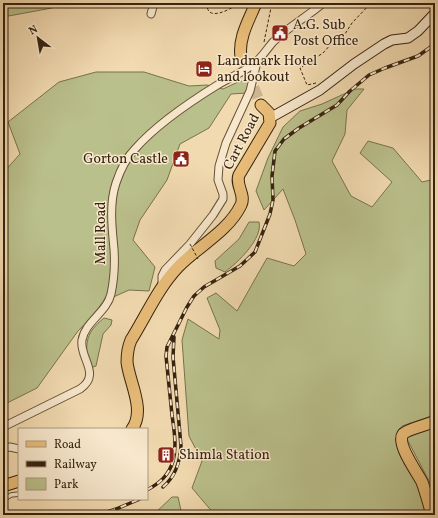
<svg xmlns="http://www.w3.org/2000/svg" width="438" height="518" viewBox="0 0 438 518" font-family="Vollkorn,serif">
  <rect width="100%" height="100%" fill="#f2dab0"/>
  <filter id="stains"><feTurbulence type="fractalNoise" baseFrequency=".005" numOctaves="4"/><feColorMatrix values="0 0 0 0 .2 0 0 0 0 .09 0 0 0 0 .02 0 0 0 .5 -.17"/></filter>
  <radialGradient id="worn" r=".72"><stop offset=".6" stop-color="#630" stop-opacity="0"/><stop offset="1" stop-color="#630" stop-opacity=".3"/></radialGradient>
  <path fill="#bac08b" stroke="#78724d" d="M3 3H60L52 8 3 17Z
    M96 72H144L189 86 207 85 223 89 238 82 249 80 247 93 231 94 209 128 180 144 167 180 140 220 133 240 155 267 149 291 129 290 109 299 78 331 37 388 3 405V173L20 154 8 122 59 82Z
    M355 89H364L347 110 345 134 332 161 351 196 372 207 392 182 360 153 368 141 393 148 422 182 435 179V415L402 426 397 440 420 487 426 515H246L244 514 241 515H215L192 488 202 461 189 436 182 340 188 319 219 339 220 330 207 298 216 293 237 311 267 258 294 266 306 254 295 220 283 189 264 210 256 191 268 158 283 127 300 111 322 104Z
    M249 222H259C263 239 237 263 225 272L216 268 215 261 239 239Z
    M104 318 112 320 111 325 103 334 96 366 93 367 87 363C86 340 86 333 104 318Z
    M435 427V496L429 481 407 439 410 433Z
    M172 497H178L182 515H153Z"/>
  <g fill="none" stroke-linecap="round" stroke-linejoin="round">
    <path stroke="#ccb590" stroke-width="11" stroke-dasharray="11 5.5" stroke-linecap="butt" d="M241 57 261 105"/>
    <g stroke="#655137" stroke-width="5.5">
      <path id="service" d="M3 500 11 495 19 494"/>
    </g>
    <g stroke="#655137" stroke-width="9">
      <path id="minor" d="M151 14 154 3
        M162 287V276L165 270 190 244 213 215 223 199V194L218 180 219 166 226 143 250 91 257 62
        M3 427 80 389C102 374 79 358 82 340 85 322 107 312 111 294 114 280 115 264 114 249 112 228 109 204 116 183 120 171 126 158 135 149 155 126 193 100 219 84 231 77 244 72 255 63 262 57 267 49 273 42 288 27 307 17 323 3
        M3 448 10 447 19 449"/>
    </g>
    <g stroke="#36230f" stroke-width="11">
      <path id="secondary" d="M270 118 320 90 354 64 384 44 392 40 408 38 418 31 435 13"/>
    </g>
    <g stroke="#36230f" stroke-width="13">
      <path id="primary" d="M241 57C238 38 249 20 256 3
        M132 429C146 410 129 382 127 362 127 354 128 347 131 340 146 316 158 288 178 267 197 247 228 232 241 205 246 195 235 185 239 175L270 123 269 113 261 105
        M3 486 19 481"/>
    </g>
    <g stroke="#36230f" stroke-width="13">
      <path id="trunk" d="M432 515C429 504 426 493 422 482 417 472 396 444 403 434 407 429 428 425 435 421"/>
    </g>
    <path stroke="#36230f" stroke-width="1" stroke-dasharray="3 2" stroke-linecap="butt" d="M207 3C206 24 232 8 240 3
      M264 42 272 3
      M316 83 307 85 300 68 323 53 332 43 345 34 352 23 371 3"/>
    <use href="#service" stroke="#f7e7cc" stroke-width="3.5"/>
    <use href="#minor" stroke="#f7e7cc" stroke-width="7"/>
    <use href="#secondary" stroke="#f7e7cc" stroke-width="9"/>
    <use href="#primary" stroke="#e9bd78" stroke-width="11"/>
    <use href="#trunk" stroke="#e9bd78" stroke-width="11"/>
    <g stroke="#36230f" stroke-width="3.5">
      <path id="rail" d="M163 487C176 476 180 462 181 446L173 357 174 337
        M147 490C160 483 169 475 173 461 177 447 174 429 172 415 170 395 168 375 166 356L167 347 187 307 194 296 204 287 240 266 255 252 270 214 273 200 272 176 275 151 284 139 299 128 337 105 350 91 369 75 385 68 418 56 435 44
        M98 515 116 509 140 499"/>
    </g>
    <use href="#rail" stroke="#f7e7cc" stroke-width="2" stroke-dasharray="6" stroke-linecap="butt"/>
    <path stroke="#36230f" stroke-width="1" stroke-dasharray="3 2" stroke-linecap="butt" d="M190 244 198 259"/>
  </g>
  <defs>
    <g id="civic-square" transform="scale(0.9)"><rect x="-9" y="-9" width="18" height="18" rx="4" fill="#8f2418" stroke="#f7e7cc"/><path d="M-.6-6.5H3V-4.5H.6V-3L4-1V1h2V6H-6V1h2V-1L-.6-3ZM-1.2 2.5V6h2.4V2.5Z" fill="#fff"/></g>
    <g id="hotel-square" transform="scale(0.9)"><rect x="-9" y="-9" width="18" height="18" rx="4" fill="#8f2418" stroke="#f7e7cc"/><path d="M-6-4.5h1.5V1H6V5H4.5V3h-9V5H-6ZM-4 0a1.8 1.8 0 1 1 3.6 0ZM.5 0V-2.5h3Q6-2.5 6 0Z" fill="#fff"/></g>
    <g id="building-square" transform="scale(0.9)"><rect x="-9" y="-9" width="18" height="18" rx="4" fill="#8f2418" stroke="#f7e7cc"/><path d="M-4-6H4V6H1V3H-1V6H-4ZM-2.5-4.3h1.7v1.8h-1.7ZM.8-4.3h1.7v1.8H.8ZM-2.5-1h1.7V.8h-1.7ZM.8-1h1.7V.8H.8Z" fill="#fff"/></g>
  </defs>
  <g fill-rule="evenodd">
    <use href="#civic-square" x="280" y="33"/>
    <use href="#hotel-square" x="204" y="69"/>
    <use href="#civic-square" x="181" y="159"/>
    <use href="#building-square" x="166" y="455"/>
  </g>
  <g text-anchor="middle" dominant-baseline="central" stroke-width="3" stroke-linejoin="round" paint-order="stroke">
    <g font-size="14" fill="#36230f" stroke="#f7e7cc" text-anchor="start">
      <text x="293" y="25">A.G. Sub<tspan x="293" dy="16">Post Office</tspan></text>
      <text x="217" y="61">Landmark Hotel<tspan x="217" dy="16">and lookout</tspan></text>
      <text x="168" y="159" text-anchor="end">Gorton Castle</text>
      <text x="179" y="455">Shimla Station</text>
    </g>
    <g font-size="14" fill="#36230f" stroke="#f7e7cc">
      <text transform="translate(242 142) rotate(-62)">Cart Road</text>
      <text transform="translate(101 233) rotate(-90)">Mall Road</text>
    </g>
  </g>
  <rect width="438" height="518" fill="none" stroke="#f2dab0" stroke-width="16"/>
  <rect x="4" y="4" width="430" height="510" fill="none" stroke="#36230f" stroke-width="2"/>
  <rect x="8" y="8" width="422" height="502" fill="none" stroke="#36230f"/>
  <rect x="18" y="428" width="130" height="72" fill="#f7e7cc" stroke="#aa9980"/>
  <rect x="26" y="441" width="20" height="6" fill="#e9bd78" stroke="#aa9980"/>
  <text x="54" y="448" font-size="12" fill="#36230f">Road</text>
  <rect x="26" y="461" width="20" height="6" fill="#36230f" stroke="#aa9980"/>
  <text x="54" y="468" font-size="12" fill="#36230f">Railway</text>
  <rect x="26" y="478" width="20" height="12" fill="#bac08b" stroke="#aa9980"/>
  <text x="54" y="488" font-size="12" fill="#36230f">Park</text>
  <g transform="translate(38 38) rotate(329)" stroke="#f7e7cc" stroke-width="3" paint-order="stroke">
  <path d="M0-3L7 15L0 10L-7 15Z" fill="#36230f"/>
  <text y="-6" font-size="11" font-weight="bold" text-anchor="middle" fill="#36230f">N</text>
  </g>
  <rect width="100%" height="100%" filter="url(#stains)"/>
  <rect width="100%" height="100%" fill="url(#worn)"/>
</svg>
